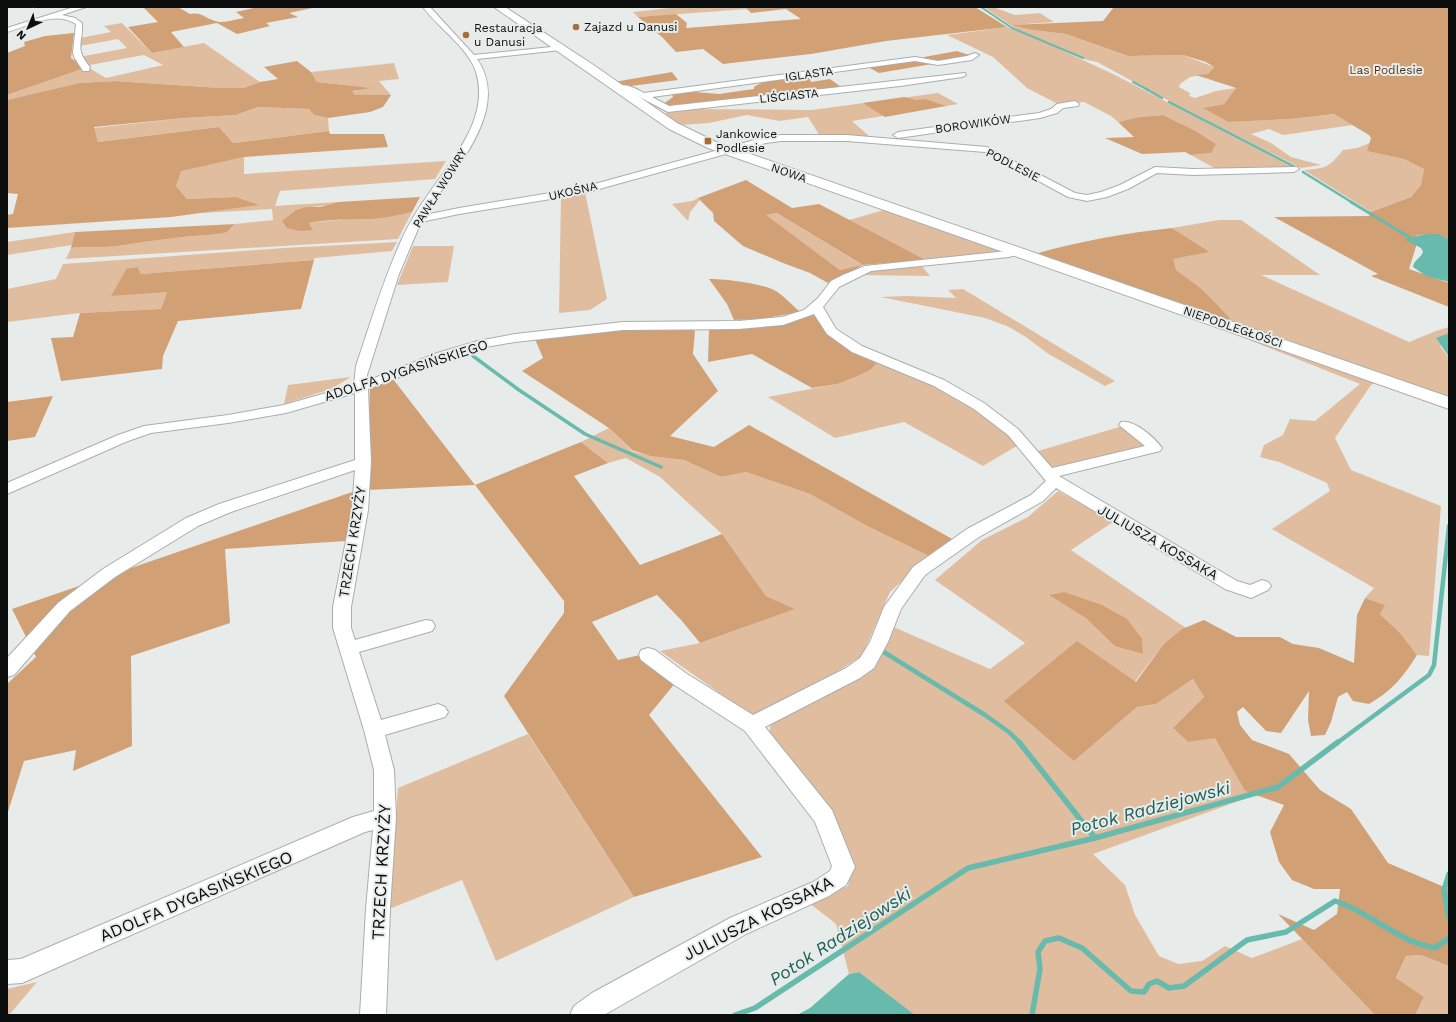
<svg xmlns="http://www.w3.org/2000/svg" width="1456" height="1022" viewBox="0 0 1456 1022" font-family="'Work Sans',sans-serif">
  <rect width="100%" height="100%" fill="#e7eceb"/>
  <path fill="#e1bd9f" d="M679 7H745L748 9 638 17 633 12Z
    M984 7H993L1015 15 1040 13 1054 22 1014 25 1032 30 1066 34 1128 56 1183 55 1214 67 1208 74 1190 77 1180 84 1179 87 1190 93 1189 96 1195 98 1216 91 1236 88 1224 104 1204 108 1228 122 1291 119 1334 114 1353 125 1283 135 1269 129 1251 134 1271 143 1291 157 1321 165 1301 168 1184 109 1097 62 1087 60 1057 48 1013 27Z
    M122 23 152 53 204 43 260 82 243 88H220L115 81 79 83 7 100V95L82 69H91L106 78 163 65 144 55 90 65 91 67 88 66 79 57 127 48 118 39 80 46V38L111 32 104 26Z
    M1007 27 1031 36 1113 74 1294 168 1216 169 1191 155 1211 153 1192 129 1163 115 1139 117 1118 122 1111 116 1084 102 1058 104 1027 88 993 57 947 35Z
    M394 63 399 79 379 81 391 95H355L352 91 370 88 317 82 311 72Z
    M938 93 958 104 852 121 869 136 866 138 820 136 808 117 779 121 747 115 709 123 678 125 663 114 687 109 812 110Z
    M258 107 309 109 314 115 328 118 329 131 233 143 219 127 98 142 94 128 184 118 236 115Z
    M1370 143 1368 151 1404 159 1424 169 1421 185 1411 197 1371 212 1304 170C1327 168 1328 168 1343 150L1357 148Z
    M244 157V174L446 161 435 179 280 191 275 206 338 202C324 207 310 206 296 210L313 230 309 223 354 218 372 219 412 212 398 239 66 259 71 248C86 246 101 248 117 246 151 241 185 236 220 234L227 232 235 224 273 220 272 209 201 213 257 205 236 197 187 199 176 186 181 170Z
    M585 192 607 299 590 310 559 313 561 196Z
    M698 198 700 200 690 212 688 221 672 204 692 201Z
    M884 210 1003 252 926 260 849 220Z
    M777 213 862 265 840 270 765 215Z
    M1219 220H1241L1320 275H1261L1409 342 1436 331 1449 327V342L1440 346 1449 358V397L1233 321 1202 289 1176 270 1172 259 1210 252 1172 228Z
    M75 232 72 245 7 255V242Z
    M397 242 392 251 315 258 314 260 141 274 138 267 127 268 167 292 161 309 80 313 7 322V289L56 279 63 264 284 248Z
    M413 246H454L448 282 397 285Z
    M921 265 930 276 856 275 879 269Z
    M963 289 1115 381 1105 386 1047 353 1026 337 1007 326 985 318 881 297 907 296 956 298 948 290Z
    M1234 334 1262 340 1379 381 1371 385 1335 438 1351 470 1441 506 1429 656 1417 655 1401 634 1380 614 1384 605 1365 598 1374 588 1272 529 1330 491 1327 483 1279 462 1260 457 1264 445 1283 435 1290 419 1315 421 1360 384Z
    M879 360 917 376 971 406 1020 444 983 466 904 422 835 438 768 397 837 384Z
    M351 377 331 389 284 404 288 385Z
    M1126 425 1148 445 1056 468 1047 466 1038 451Z
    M609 428 632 451 650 456 684 460 721 477 746 472 810 494 867 526 931 557 927 558 890 592 862 656 833 674 752 716 660 651 700 643 794 609 766 596 722 534 660 477 626 458 608 463 581 442Z
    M1058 491 1113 522 1071 550 1186 628 1163 645 1074 761 1137 707 1156 704 1193 679 1204 697 1173 728 1188 742 1215 737 1245 791 1255 795 1093 854 1125 885 1135 915 1159 956 1178 964 1202 961 1225 946 1252 958 1302 939 1375 1015H915L859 972 849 974 836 924 808 902 848 886 852 867 769 736 771 722 868 671 889 625 990 669 1025 643 935 580 982 540 1028 517Z
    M528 734 634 897 496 961 462 880 389 909 398 788Z
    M1421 955 1449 966V1015H1415L1424 997 1396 979 1406 956Z
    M37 982 9 1015H7V989Z"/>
  <path fill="#d2a075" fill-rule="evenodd" d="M143 7H178L190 14C203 12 204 18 215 21 223 24 236 19 244 18L236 12 258 7H317L289 13 298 17 266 23 270 26 237 34 217 23 171 32 184 47 152 53 128 27 158 22Z
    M745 7H975L1007 27 886 41 811 54 723 64 703 49 676 52 662 37 638 17 676 14 687 23 686 28 801 19 786 9 751 13Z
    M1114 7H1449V239C1437 234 1428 233 1415 236L1419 237 1409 269 1449 283V307L1371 276 1378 274 1274 217 1369 216 1371 212 1411 197 1421 185 1424 169 1404 159 1367 151 1371 138 1369 135 1334 114 1291 119 1228 122 1203 108 1224 104 1236 88 1196 75 1208 74 1214 67 1206 62 1183 55 1128 56 1066 34 1032 30 1012 25 1103 21Z
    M74 33 71 58 82 65V69L7 95V53L25 46 24 42 45 36Z
    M957 51 972 56 942 62 923 59 924 57Z
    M915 60 932 64 879 73 868 67Z
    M297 61 311 72 317 82 372 88 352 91 355 95H391L383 107 370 112 328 118 314 115 309 109 258 107 236 115 184 118 94 127 98 142 219 127 233 143 329 131 330 134H384L388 147 244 157 181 171 176 186 187 199 236 197 259 205 171 217 7 228V215L13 214 18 194 7 193V100L79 83 115 81 220 88H243L260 82 278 79 264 67Z
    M672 72 678 80 623 87 614 82Z
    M803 77 809 78 811 82 830 79 844 89 670 108 663 104 673 97 672 94 695 92 719 94 754 89V87C767 78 788 78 803 77Z
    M904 97 916 100 925 99 946 106 885 117 863 103Z
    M1163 115 1192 129 1216 144 1211 153 1191 155 1185 152 1142 154 1105 138 1134 137 1118 122 1139 117Z
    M746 180 792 208 819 204 926 260 862 265 841 279 828 283 810 273 783 263 743 246 714 221 713 213 698 198ZM777 213 861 264V265L840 270 766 215Z
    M420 197 412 212C399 215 385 218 372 219 350 219 330 219 309 223L313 230 300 231 287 228 282 221 296 210 306 207H320L338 202Z
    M235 224 227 232 220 234C185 236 151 241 117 246 101 248 86 246 71 248L75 232Z
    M1172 228 1210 252 1173 259 1176 270 1202 289 1233 321 1035 254C1079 241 1127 233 1172 228Z
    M314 260 301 309 178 321 163 356 162 369 61 381 51 338 73 337 80 313 161 309 167 292 111 296 127 268 138 267 141 274Z
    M709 279C726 279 759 283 774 290 783 295 792 305 800 312L760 319 734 320 727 304Z
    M807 315H815L879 360 870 370 855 377 837 384 812 388 752 354 708 362 709 329Z
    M689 328 695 331 693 354 718 391 670 436 714 447 749 425 954 540 931 557 867 526 810 494 746 472 721 477 684 460 650 456 632 450 609 428 522 371 543 358 535 339 615 330Z
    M393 379 475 485 581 442 608 463 574 476 640 565 722 534 766 596 795 609 700 643 682 621 657 595 592 622 618 660 640 655 676 682 649 715 762 857 634 897 504 696 564 613V601L475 485 367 490 366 473 370 389Z
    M53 396 35 437 7 441V402Z
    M358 490 346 541 225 549 230 623 131 656 132 746 73 771 76 750 24 761 7 815V684L36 657 12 609Z
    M1064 592 1102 605 1127 619 1142 639 1143 654 1115 646 1086 618 1049 595Z
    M1365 598 1385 605 1380 614 1401 634 1417 655C1403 677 1392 691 1369 704L1353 701 1347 692 1338 697 1331 722 1325 735 1311 736 1308 720 1309 691 1281 733 1266 731 1243 707 1237 712 1240 725 1252 740 1289 754 1320 790 1351 809 1388 863 1449 889V966L1421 955 1406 956 1396 978 1424 997 1415 1015H1375L1278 914 1314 930 1337 914 1340 889H1314L1292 880 1279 862 1270 832 1284 805 1245 791 1215 738 1188 742 1173 728 1204 697 1193 679 1156 704 1137 707 1074 761 1004 701 1077 641 1136 682 1163 645 1182 629 1204 620 1236 637H1280L1293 644 1319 648 1354 663 1357 615Z"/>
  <path fill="#68baad" d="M1426 234H1438L1449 239V282L1426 276 1413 267C1414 260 1420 259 1423 252L1421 248 1404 239Z
    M1449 333V357L1436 338Z
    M859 972 915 1015H797L810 1008 849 974Z"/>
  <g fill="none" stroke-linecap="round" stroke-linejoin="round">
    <path stroke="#68baad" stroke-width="2" d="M981 7 1012 28 1083 58
      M1133 82 1148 90"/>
    <path stroke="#68baad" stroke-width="2.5" d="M1146 89 1162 98
      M1169 102 1295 167
      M1303 172 1353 203"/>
    <path stroke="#68baad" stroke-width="3" d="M1351 202 1409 237"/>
    <path stroke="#68baad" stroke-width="3.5" d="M473 356 519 390 585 434 661 467"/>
    <path stroke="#68baad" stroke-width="4.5" d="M879 649 985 715 1009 732 1020 743
      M1337 743 1429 675 1434 665 1449 526"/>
    <path stroke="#68baad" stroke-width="5.5" d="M1019 742 1095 838
      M1449 874 1444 890 1449 918
      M735 1015 755 1008 968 868 1095 838 1278 787 1338 742
      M1032 1015 1040 969 1038 952 1045 941 1059 938 1082 948 1131 991 1144 992 1149 984 1157 981 1169 988 1184 986 1247 940 1286 932 1335 901C1363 910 1385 929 1411 941 1419 944 1427 946 1435 948L1449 938"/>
    <g stroke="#a9aead" stroke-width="2">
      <path id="street" d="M74 7H86L62 15 75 18 82 23C83 45 74 48 90 67L89 71H83L74 57 73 52 76 24C54 10 29 26 7 32V28Z
        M423 7H430L474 55 561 46 565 48 561 50 477 59C513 111 451 172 425 215L459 208 580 188 762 138 781 135H847L987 147 1075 193 1087 195 1101 192 1120 185 1155 167 1193 169 1297 167 1299 169 1294 172 1193 175 1157 173 1128 189 1107 197 1087 201 1068 197 985 152 847 141H781L766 143 581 194 459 214 421 222 399 274 367 375V381L437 353 478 341 515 334 623 322 738 321 782 317 804 310 818 298 831 281 843 275 865 266 1007 251 1017 248 1021 249 1023 251 1021 253 1009 257 871 271 839 287 823 307 836 329 862 346 944 380 984 403 1018 429 1052 468 1145 446 1119 425 1121 422C1134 419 1155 438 1162 448L1160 451 1059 476 1237 581 1250 585 1262 580 1268 582 1271 586 1268 590 1251 598 1225 589 1056 488 1043 501 979 537 925 575 901 609 888 642 874 668 860 678 765 727 832 810 855 867 846 885 829 896 746 934 604 1015H570L574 1006 592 993 730 918 813 882 830 871 832 866 815 822 745 731 673 684 641 660 639 655 641 650 648 648 655 650 687 674 753 715 846 668 860 658 870 642 884 607 913 567 967 529 1031 495 1046 481 1008 435 974 409 934 386 852 352 827 334 814 314 783 325 738 329 623 330 515 342 480 348 447 359 368 389 371 462 368 510 351 607V628L355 640 426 620 432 621 435 626 432 631 359 652 381 720 438 704 445 707 448 712 445 717 385 735 394 770 396 818 390 909 386 1015H360L366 909 373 830 365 832 31 979 22 983 7 984V960L21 959 353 817 374 811V770L364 730 333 628V607L352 510 355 470 231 512 198 526 115 577 70 611 14 675 7 677V658L58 603 103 569 186 518 219 504 355 460V393L286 413 228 423 151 433 128 441 7 494V483L118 435 144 426 228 415 284 405 354 385 356 366C370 324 383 281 401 241 409 223 419 207 430 192 454 157 490 117 476 72 468 47 438 28 423 7Z
        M975 53 979 55 972 60 938 65 915 61 652 97 669 106 965 73 966 75 962 77 900 86 668 112 626 90H619L615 88C624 81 636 89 644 93L915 57 938 61 967 56Z
        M1075 101 1079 104 1078 106 1063 108 1057 113 1040 118 898 138 893 135 898 132 1039 113 1051 109 1057 104Z"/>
    </g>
    <g stroke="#a9aead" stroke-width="2">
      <path id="secondary" d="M494 7H505L592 64 677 123 716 142 1449 397V409L708 148 669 129Z"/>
    </g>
    <use href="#street" fill="#fff" fill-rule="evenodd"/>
    <use href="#secondary" fill="#fff" fill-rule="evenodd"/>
  </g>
  <g fill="#aa6c32" stroke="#e7eceb" stroke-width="1.5">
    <circle cx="576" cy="27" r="4"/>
    <circle cx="466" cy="35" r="4"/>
    <rect x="704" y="137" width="8" height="8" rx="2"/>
  </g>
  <g text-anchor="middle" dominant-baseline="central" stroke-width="4" stroke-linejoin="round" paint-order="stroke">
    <g font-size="12" fill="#0b0d0c" stroke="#e7eceb" text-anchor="start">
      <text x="584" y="27">Zajazd u Danusi</text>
      <text x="474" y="28">Restauracja<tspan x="474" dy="14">u Danusi</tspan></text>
      <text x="716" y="134">Jankowice<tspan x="716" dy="14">Podlesie</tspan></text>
    </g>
    <g font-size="12" fill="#573414" stroke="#e7eceb">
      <text x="1386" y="70">Las Podlesie</text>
    </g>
    <g font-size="12" fill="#0b0d0c" stroke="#e7eceb">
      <text transform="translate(809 74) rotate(-8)">IGLASTA</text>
      <text transform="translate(789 96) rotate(-6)">LIŚCIASTA</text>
      <text transform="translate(973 124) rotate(-8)">BOROWIKÓW</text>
      <text transform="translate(1013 165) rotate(27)">PODLESIE</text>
      <text transform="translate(789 173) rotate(19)">NOWA</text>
      <text transform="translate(440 188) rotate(-58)">PAWŁA WOWRY</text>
      <text transform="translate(573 191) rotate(-13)">UKOŚNA</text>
      <text transform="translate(1233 327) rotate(19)">NIEPODLEGŁOŚCI</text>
    </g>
    <g font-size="14" fill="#0b0d0c" stroke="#e7eceb">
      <text transform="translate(406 370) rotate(-18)">ADOLFA DYGASIŃSKIEGO</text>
      <text transform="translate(352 542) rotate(-81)">TRZECH KRZYŻY</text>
      <text transform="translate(1158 542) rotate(30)">JULIUSZA KOSSAKA</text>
    </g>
    <g font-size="17" fill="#0b0d0c" stroke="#e7eceb">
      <text transform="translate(381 872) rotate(-87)">TRZECH KRZYŻY</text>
      <text transform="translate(196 896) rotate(-23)">ADOLFA DYGASIŃSKIEGO</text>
      <text transform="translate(758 918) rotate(-27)">JULIUSZA KOSSAKA</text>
    </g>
    <g font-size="18" font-style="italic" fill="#1e6157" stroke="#e7eceb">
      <text transform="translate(1150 808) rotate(-15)">Potok Radziejowski</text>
      <text transform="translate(840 936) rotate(-33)">Potok Radziejowski</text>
    </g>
  </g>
  <rect width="1456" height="1022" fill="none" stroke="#0b0d0c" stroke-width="16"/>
  <g transform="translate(28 28) rotate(224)" stroke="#e7eceb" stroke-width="3" paint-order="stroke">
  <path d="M0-3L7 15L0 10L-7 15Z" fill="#0b0d0c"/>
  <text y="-6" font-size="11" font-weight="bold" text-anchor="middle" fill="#0b0d0c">N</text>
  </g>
</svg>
